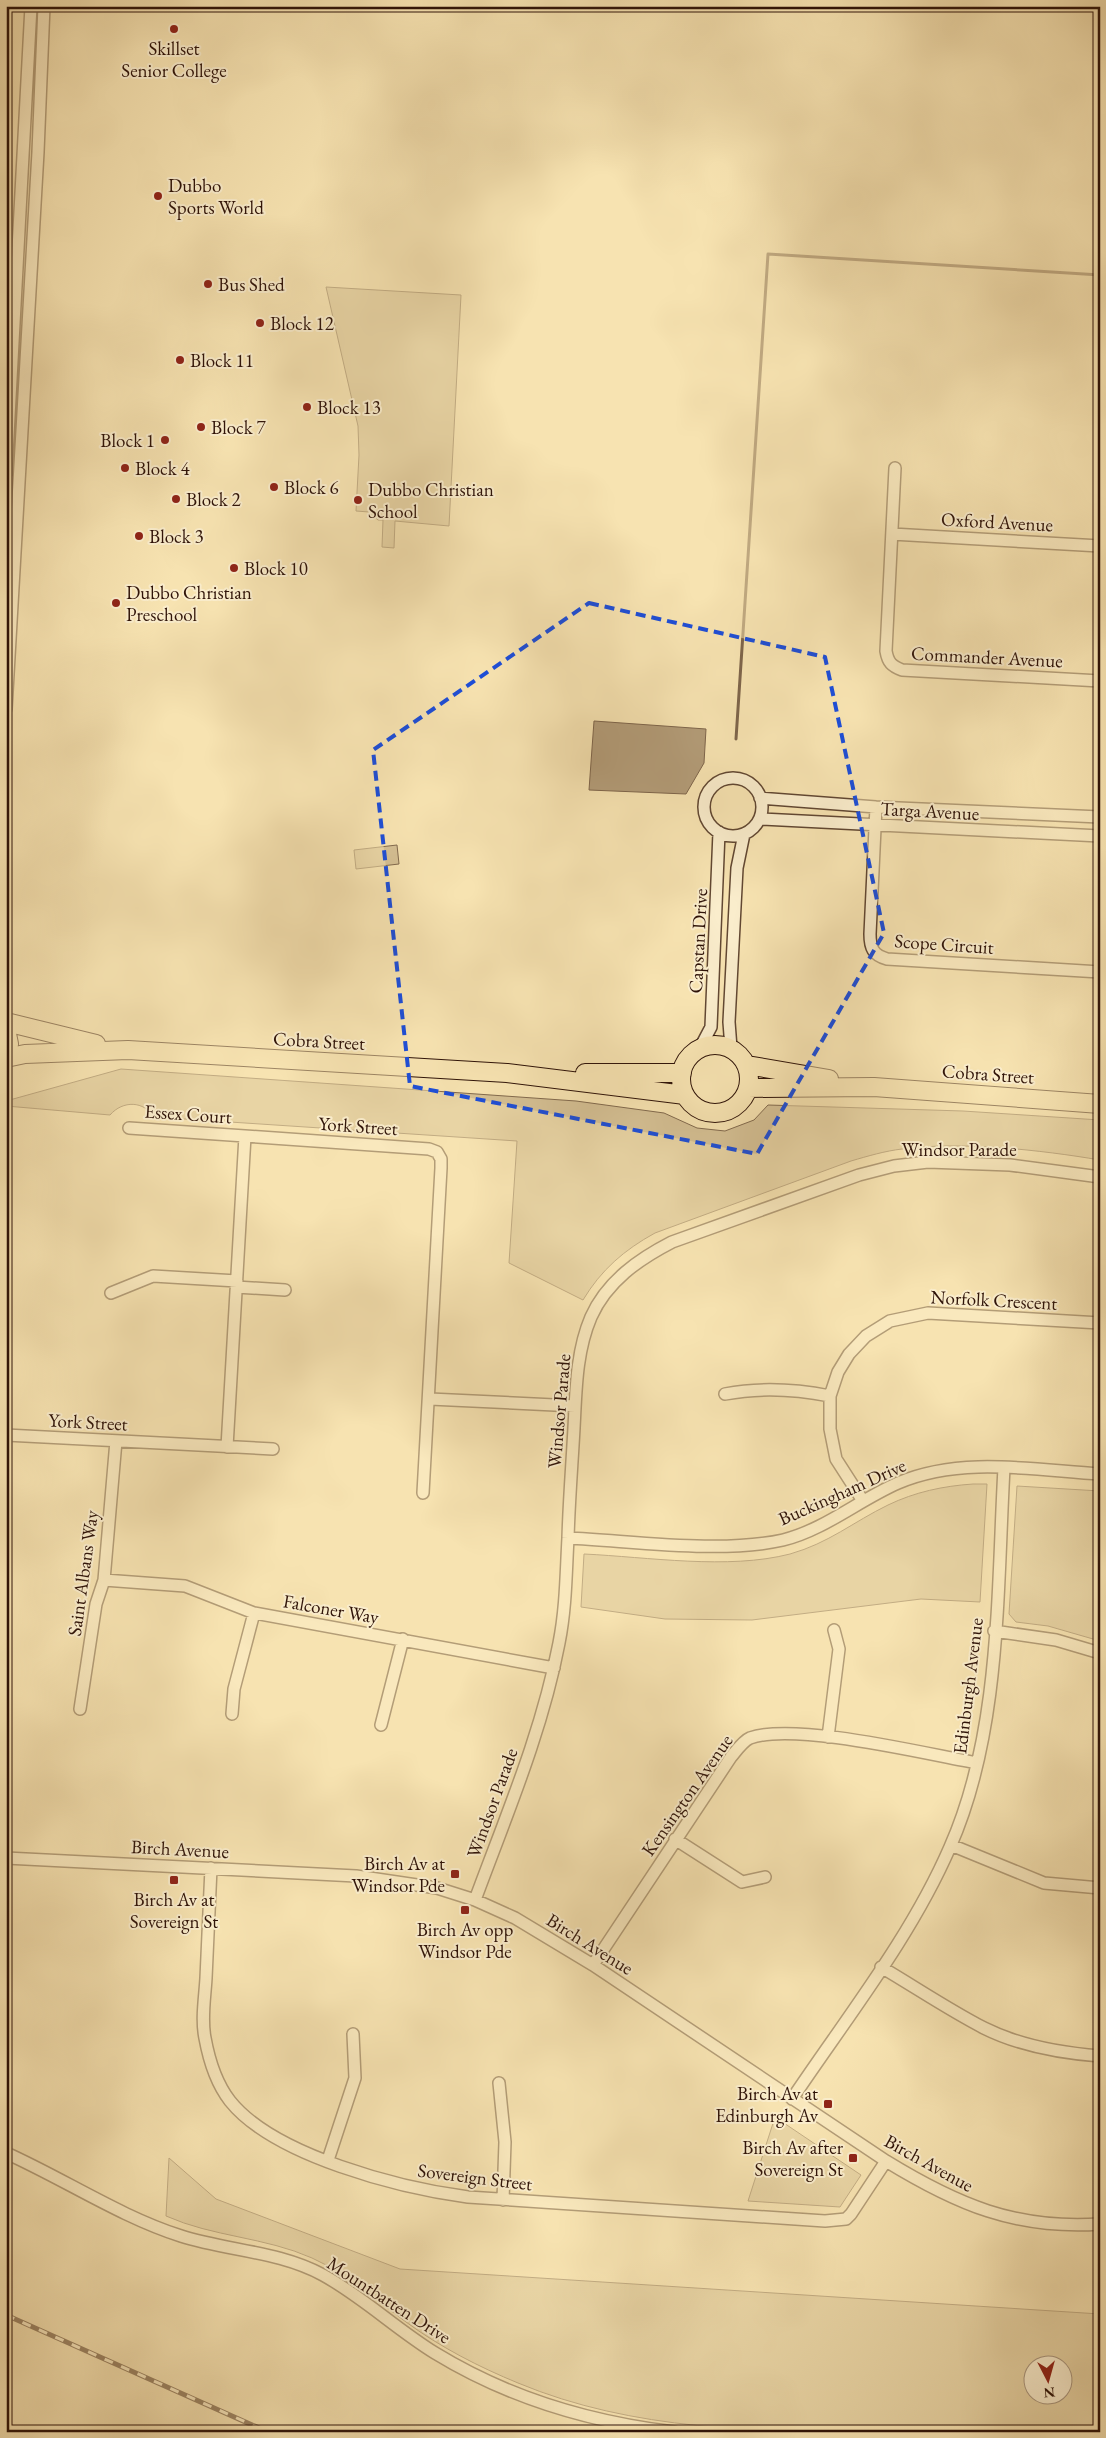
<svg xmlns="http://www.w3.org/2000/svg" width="1106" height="2438" viewBox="0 0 1106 2438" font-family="'EB Garamond',serif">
  <rect width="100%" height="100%" fill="#f7e3b1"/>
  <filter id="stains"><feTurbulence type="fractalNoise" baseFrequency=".004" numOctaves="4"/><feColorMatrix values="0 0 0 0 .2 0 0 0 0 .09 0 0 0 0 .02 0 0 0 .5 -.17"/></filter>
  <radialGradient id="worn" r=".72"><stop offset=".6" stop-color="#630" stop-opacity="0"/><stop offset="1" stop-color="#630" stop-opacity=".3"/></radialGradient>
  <path fill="#d5c094" stroke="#826a4e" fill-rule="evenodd" d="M326 287 461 295 449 526 395 521 394 548 382 547 383 520H378L369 512 356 511 359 455 358 426Z
    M397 845 399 864 356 869 354 850Z
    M121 1069 576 1101 664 1113 697 1128 725 1131 754 1120 768 1105 963 1111 1100 1120V1160C1041 1150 961 1141 902 1149 885 1151 868 1156 851 1161L655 1233C624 1250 601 1270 583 1300L509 1263 517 1141 154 1117C144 1101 123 1100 110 1115L6 1106V1101Z
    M973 1484H987L980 1602 921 1599 752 1620 665 1619 581 1607 584 1554C648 1557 728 1570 790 1554 829 1543 853 1522 888 1505 915 1492 943 1486 973 1484Z
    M1017 1486 1100 1491V1641L1048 1626 1016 1622 1009 1614Z
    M775 2117 861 2175 840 2207 748 2201Z
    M169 2158 216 2199 400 2269 1100 2314V2432C1027 2432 955 2432 883 2432 760 2432 633 2431 518 2383 479 2367 440 2347 406 2322 375 2299 347 2274 312 2258 265 2237 213 2237 166 2216ZM1034 2366H1064V2396H1034Z"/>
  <path fill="#b39c78" stroke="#7e654b" d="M594 721 706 729 704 763 686 794 589 790Z"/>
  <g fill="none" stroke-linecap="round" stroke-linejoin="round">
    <path stroke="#7e654b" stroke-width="3" d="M736 739 768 254 1100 275"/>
    <g stroke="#614732" stroke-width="14">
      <path id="minor" d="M895 468 886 651C888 663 892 666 902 670L1100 681
        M6 473 31 6
        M892 534 1100 546
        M6 709 38 152 44 6
        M704 807a29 29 0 1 1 58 0a29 29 0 1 1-58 0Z
        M760 798 876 807 1100 817
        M876 807 870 934C870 948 873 955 887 959L1100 972
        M760 819 1100 836
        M700 1048 711 1027 719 832
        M731 1048 729 1022 737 868 744 834
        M129 1128 245 1136
        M236 1287 285 1290
        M111 1293 153 1276 237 1281
        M725 1394C761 1387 794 1389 830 1396
        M430 1399 575 1406
        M6 1435 273 1449
        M227 1447 245 1136 429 1149 437 1152 441 1159V1168L423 1493
        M863 1501 836 1459 830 1429V1396L838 1372 849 1354 866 1336 890 1321 928 1313 1100 1323
        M568 1538C633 1541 720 1554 783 1540 824 1530 859 1500 898 1483 961 1456 1034 1470 1100 1474
        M104 1580 185 1586 254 1613 554 1668
        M994 1631 1056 1640 1100 1653
        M80 1709 96 1604 104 1580 116 1441
        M232 1714 234 1689 254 1613
        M381 1725 403 1639
        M828 1737 839 1649 834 1630
        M675 1839 742 1882 765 1877
        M951 1845 1044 1883 1100 1888
        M6 1858 356 1876 437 1888 475 1900 515 1918 593 1965 886 2161C956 2204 1016 2230 1100 2224
        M211 1868C209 1905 208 1941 206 1978 205 1997 201 2019 205 2038 209 2060 216 2083 230 2101 274 2156 400 2188 468 2197L825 2221 846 2219 851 2214 886 2161
        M475 1900C506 1816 542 1732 559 1643 566 1608 566 1573 568 1538 569 1501 572 1465 574 1428 576 1391 576 1352 591 1317 607 1281 639 1259 672 1242L859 1175 894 1166 928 1162 1010 1165 1100 1177
        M593 1965 731 1757C736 1751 743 1741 750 1738 795 1722 926 1754 977 1763
        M881 1967C915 1987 949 2010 984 2028 1020 2046 1060 2053 1100 2056
        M499 2083 505 2142 503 2200
        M792 2099C847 2017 911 1937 950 1847 1001 1732 997 1591 1004 1468
        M6 2153C64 2179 121 2217 181 2236 228 2251 279 2251 323 2275 363 2297 396 2329 435 2353 507 2397 590 2422 674 2432
        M328 2160 355 2078 353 2034"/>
    </g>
    <g stroke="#2f1308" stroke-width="20">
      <path id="highway" d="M6 1022 96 1044
        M6 1029 9 1044 6 1053
        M681 1079a34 34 0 1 1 68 0a34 34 0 1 1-68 0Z
        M6 1058 25 1054 128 1050 507 1073 685 1095
        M747 1065 829 1079
        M585 1073H682
        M748 1088 874 1087 1100 1104"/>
    </g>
    <use href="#minor" stroke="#faedcc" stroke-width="11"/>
    <use href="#highway" stroke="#f7e3b1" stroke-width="18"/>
    <g stroke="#2f1308" stroke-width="5">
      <path id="rail" d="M6 2315 268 2432"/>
    </g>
    <use href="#rail" stroke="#faedcc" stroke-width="3" stroke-dasharray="9" stroke-linecap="butt"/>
  </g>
  <path d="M0 0H1106V2438H0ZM589 603 825 657 884 933 757 1154 410 1086 373 750Z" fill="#f7e3b1" fill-opacity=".55" fill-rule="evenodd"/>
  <path fill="none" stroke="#1d4ed8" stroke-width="4" stroke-dasharray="10 6" stroke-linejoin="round" d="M589 603 825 657 884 933 757 1154 410 1086 373 750Z"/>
  <g fill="#8f2418" stroke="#faedcc" stroke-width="2">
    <circle cx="174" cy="29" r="5"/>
    <circle cx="158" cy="196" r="5"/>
    <circle cx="208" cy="284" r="5"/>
    <circle cx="260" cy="323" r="5"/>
    <circle cx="180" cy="360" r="5"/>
    <circle cx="307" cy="407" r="5"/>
    <circle cx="201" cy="427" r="5"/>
    <circle cx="165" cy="440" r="5"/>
    <circle cx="125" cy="468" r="5"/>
    <circle cx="274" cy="487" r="5"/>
    <circle cx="176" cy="499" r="5"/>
    <circle cx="358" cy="500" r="5"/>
    <circle cx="139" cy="536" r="5"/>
    <circle cx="234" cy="568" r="5"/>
    <circle cx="116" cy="603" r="5"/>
    <rect x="450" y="1869" width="10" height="10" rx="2.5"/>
    <rect x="169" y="1875" width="10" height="10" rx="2.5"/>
    <rect x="460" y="1905" width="10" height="10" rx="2.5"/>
    <rect x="823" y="2099" width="10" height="10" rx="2.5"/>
    <rect x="848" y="2153" width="10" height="10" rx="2.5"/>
  </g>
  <g text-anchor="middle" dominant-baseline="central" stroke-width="4" stroke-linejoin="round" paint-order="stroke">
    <g font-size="19" fill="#2f1308" stroke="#faedcc" text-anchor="start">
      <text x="174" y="48" text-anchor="middle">Skillset<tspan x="174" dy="22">Senior College</tspan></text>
      <text x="168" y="185">Dubbo<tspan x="168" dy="22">Sports World</tspan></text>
      <text x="218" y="284">Bus Shed</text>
      <text x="270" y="323">Block 12</text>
      <text x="190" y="360">Block 11</text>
      <text x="317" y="407">Block 13</text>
      <text x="211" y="427">Block 7</text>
      <text x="155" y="440" text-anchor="end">Block 1</text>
      <text x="135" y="468">Block 4</text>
      <text x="284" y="487">Block 6</text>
      <text x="368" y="489">Dubbo Christian<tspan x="368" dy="22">School</tspan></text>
      <text x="186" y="499">Block 2</text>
      <text x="149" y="536">Block 3</text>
      <text x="244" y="568">Block 10</text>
      <text x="126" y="592">Dubbo Christian<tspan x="126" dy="22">Preschool</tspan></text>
      <text x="445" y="1863" text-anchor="end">Birch Av at<tspan x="445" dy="22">Windsor Pde</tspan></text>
      <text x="174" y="1899" text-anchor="middle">Birch Av at<tspan x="174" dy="22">Sovereign St</tspan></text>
      <text x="465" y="1929" text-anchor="middle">Birch Av opp<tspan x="465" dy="22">Windsor Pde</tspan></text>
      <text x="818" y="2093" text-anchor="end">Birch Av at<tspan x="818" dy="22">Edinburgh Av</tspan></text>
      <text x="843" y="2147" text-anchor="end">Birch Av after<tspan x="843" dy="22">Sovereign St</tspan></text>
    </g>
    <g font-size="19" fill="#2f1308" stroke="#faedcc">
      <text transform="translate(997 522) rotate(3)">Oxford Avenue</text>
      <text transform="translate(987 657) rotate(3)">Commander Avenue</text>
      <text transform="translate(930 811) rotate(3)">Targa Avenue</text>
      <text transform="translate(698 941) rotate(-87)">Capstan Drive</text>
      <text transform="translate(944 944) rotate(4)">Scope Circuit</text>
      <text transform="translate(319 1041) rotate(3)">Cobra Street</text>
      <text transform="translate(988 1074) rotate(4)">Cobra Street</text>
      <text transform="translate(188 1114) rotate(4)">Essex Court</text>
      <text transform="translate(358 1126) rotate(4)">York Street</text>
      <text x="959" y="1149">Windsor Parade</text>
      <text transform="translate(994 1300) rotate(3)">Norfolk Crescent</text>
      <text transform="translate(559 1411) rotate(-85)">Windsor Parade</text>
      <text transform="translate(88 1422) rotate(3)">York Street</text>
      <text transform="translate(842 1492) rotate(-24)">Buckingham Drive</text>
      <text transform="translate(83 1573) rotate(-82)">Saint Albans Way</text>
      <text transform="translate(331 1609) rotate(10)">Falconer Way</text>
      <text transform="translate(968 1686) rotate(-83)">Edinburgh Avenue</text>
      <text transform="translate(687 1795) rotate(-55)">Kensington Avenue</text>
      <text transform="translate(492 1803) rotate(-70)">Windsor Parade</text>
      <text transform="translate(180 1849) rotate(3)">Birch Avenue</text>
      <text transform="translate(590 1944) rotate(32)">Birch Avenue</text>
      <text transform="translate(929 2163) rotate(29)">Birch Avenue</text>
      <text transform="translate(475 2177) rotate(7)">Sovereign Street</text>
      <text transform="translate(389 2300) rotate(33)">Mountbatten Drive</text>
    </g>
  </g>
  <rect width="1106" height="2438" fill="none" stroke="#f7e3b1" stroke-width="25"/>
  <rect x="8" y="8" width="1091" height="2423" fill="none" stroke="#2f1308" stroke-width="2.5"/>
  <rect x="12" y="12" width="1081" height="2413" fill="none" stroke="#2f1308"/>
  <g transform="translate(1048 2380) rotate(174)"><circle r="24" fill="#faedcc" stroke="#a9967e"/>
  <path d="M0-4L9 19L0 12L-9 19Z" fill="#8f2418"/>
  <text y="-8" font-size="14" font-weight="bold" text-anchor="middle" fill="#2f1308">N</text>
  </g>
  <rect width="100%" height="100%" filter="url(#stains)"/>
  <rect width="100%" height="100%" fill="url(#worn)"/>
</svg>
